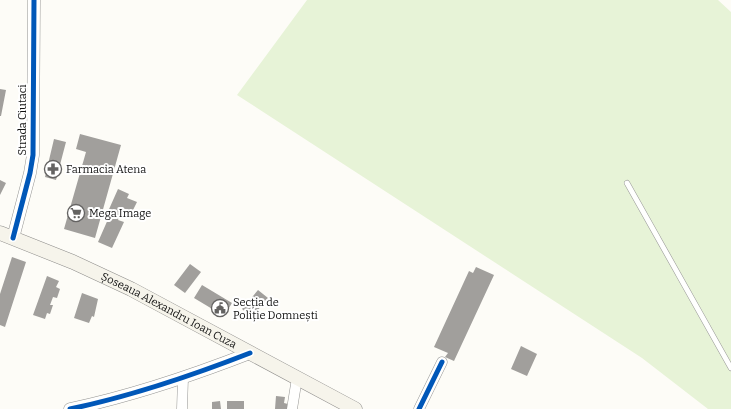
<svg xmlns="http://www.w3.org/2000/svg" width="731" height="409" viewBox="0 0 731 409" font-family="Bitter,serif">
  <rect width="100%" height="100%" fill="#fdfcf7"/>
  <path fill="#e7f3d7" d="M307 0H718L731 12V409H708L642 358 237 95Z"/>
  <path fill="#a19f9c" d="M0 89 6 90 1 116H0Z
    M80 134 121 145 95 238 64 229 86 152 76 149Z
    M54 139 66 142 56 180 45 177Z
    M0 180 6 183 0 195Z
    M118 189 129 194 127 198 137 202 132 212 123 208 118 220 124 222 112 248 98 242 109 217 106 216Z
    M12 257 26 262 5 327 0 325V294Z
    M190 264 201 272 185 293 174 285Z
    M476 267 494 275 454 361 445 357 448 353 434 347 469 271 473 273Z
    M47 276 59 281 56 287 60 289 57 298 53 297 50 305H53L50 314 47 313 45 319 33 315Z
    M202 285 232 303 224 316 194 298Z
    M258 290 268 298 252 317 242 309Z
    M82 293 98 299 94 317 92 316 89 323 74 318Z
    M521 346 537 354 527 376 511 369Z
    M276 396 285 397 284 403 288 404 287 409H275Z
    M220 401 221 409H212V402Z
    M227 401H244V409H227Z"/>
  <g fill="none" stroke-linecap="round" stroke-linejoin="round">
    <g stroke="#979795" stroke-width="6">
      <path id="service" d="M627 183 731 368"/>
    </g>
    <g stroke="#979795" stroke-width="11">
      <path id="minor" d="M182 409 183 378
        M292 409 297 378
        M419 409 442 362"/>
    </g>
    <g stroke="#979795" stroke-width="13">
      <path id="tertiary" d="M13 238 30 173 33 155 34 0
        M70 409C132 396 191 376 250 353"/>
    </g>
    <g stroke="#8e8d8b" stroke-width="15">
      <g id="secondary">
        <path id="s1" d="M0 233 73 262 131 289 355 409"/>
      </g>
    </g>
    <use href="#service" stroke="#fffffe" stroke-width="5"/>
    <use href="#minor" stroke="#fffffe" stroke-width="10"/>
    <use href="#tertiary" stroke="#fffffe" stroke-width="12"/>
    <use href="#secondary" stroke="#f6f4eb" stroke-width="14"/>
    <g stroke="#fff" stroke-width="8">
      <path id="cycleway" d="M13 238 30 173 33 155 34 0
        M70 409C132 396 191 376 250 353
        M419 409 442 362"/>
    </g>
    <use href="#cycleway" stroke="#0057b8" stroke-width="5"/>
  </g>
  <defs>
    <g id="pharmacy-ring" transform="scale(0.9)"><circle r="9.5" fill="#fff" stroke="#646362" stroke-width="1.5"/><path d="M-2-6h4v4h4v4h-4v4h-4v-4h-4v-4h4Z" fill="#646362"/></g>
    <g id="supermarket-ring" transform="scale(0.9)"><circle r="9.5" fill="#fff" stroke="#646362" stroke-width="1.5"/><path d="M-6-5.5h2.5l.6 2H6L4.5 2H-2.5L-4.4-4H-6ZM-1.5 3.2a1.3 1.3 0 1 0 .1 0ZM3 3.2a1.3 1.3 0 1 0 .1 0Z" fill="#646362"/></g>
    <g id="civic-ring" transform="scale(0.9)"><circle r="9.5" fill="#fff" stroke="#646362" stroke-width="1.5"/><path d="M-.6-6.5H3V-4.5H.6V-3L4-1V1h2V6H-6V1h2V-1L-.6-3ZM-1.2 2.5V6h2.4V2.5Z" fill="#646362"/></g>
  </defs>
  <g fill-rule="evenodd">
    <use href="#pharmacy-ring" x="53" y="169"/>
    <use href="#supermarket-ring" x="76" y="213"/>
    <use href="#civic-ring" x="220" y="308"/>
  </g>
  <g text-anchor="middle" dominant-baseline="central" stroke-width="4" stroke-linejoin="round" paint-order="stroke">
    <g font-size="11" fill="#111" stroke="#fff">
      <text transform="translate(22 120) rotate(-90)">Strada Ciutaci</text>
      <text stroke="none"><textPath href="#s1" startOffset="186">Șoseaua Alexandru Ioan Cuza</textPath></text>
    </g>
    <g font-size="11" fill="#111" stroke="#fff" text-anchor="start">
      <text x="66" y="169">Farmacia Atena</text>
      <text x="89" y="213">Mega Image</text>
      <text x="233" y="302">Secția de<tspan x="233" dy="13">Poliție Domnești</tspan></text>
    </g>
  </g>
</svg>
